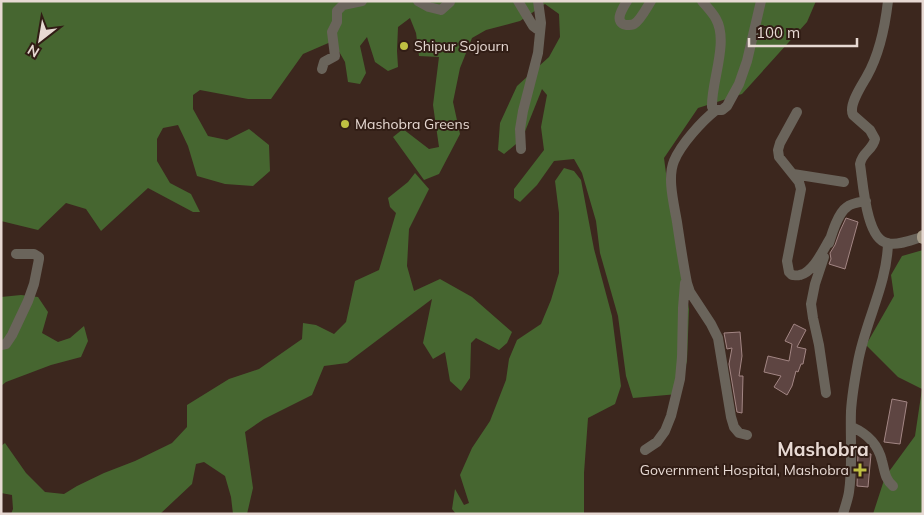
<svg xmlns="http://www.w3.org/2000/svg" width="924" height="515" viewBox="0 0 924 515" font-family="Mulish,sans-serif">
  <rect width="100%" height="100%" fill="#3c271e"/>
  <path fill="#466630" d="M1 1H816L807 22 742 94 698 108 664 158 672 219 689 309 687 361 678 394 633 398 626 376 618 316 600 253 596 221 582 173 574 159 554 161 537 185 520 202 514 198V189L544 150 541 127 547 95 542 89 522 139 504 154 498 150 500 123 517 86 549 57 560 37 559 14 545 4 520 21 486 30 472 38 460 68 453 102 460 134 439 174 424 180 393 137 403 129 429 149 439 147 433 105 439 57 419 56 416 33 410 18 398 27 397 51 398 67 388 71 375 62 367 37 360 46 366 73 360 84 348 82 345 62 333 41 303 54 271 99H248L200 90 193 95V109L208 136 227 140 249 129 269 145 270 171 253 186 225 184 197 176 188 146 178 125 163 128 157 139V161L170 183 191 194 200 212H193L148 188 101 231 86 209 66 203 38 230 1 221Z
    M564 168 574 171 581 180 594 249 612 316 621 386 615 404 588 418 584 473V514H456L452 509 455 489 464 505 469 503 460 475 472 448 490 421 506 380 509 359 517 340 541 324 551 300 559 273V213L555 181Z
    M415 173 429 189 409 229 407 266 414 291 440 279 472 297 512 332 507 343 499 350 476 338 471 343 470 378 461 391 450 381 445 352 433 359 423 343 432 299 347 363 324 366 312 395 264 419 245 432 253 488 247 514H233L231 497 225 476 204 462 196 464 192 484 160 514H11L13 509 12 495 1 493V446L5 443 26 473 45 492 64 494 77 486 104 473 135 461 172 443 187 427V405L229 379 259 369 302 339 303 323 316 325 334 334 346 322 355 281 379 270 396 213 390 207 388 198 408 182Z
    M923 250V514H873L885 477 915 436 922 389 898 377 866 345 894 296 891 275 902 256Z
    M21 295 38 297 48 312 42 333 58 342 70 338 84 326 88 341 81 357 51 365 6 382 1 386V297Z"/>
  <path fill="#5e4542" stroke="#a38684" d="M846 218 858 222 845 269 829 264 831 259 830 253 835 245 840 231Z
    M794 324 806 330 797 347 806 349 803 364H801L798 372 796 371 792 386 787 395 774 387 781 376 764 372 768 356 789 361 792 344 785 341Z
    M740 332 742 356 739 376H743L742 413 737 412 729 364 732 348 727 349 724 333Z
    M892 399 907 402 900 444 884 442Z
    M858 453 871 454 868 487 857 486Z"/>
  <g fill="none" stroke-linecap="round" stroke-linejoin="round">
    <path stroke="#6a645b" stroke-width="10" d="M418 1 429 7 441 10 450 2 449 1
      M518 1 533 26 537 29 540 27
      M627 1C623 8 613 22 626 25 628 25 632 25 634 24 640 21 647 7 651 1
      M702 1C707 7 713 13 716 19 729 42 711 82 712 107L716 110H722L727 106 739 84 747 61 761 1
      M888 1C885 27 880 53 867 76 862 85 848 105 853 115L870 130 875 139C873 150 862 152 860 164 863 182 866 239 887 243 898 246 911 240 922 237
      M322 69 324 62 335 56 332 32 337 22V11L343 5 362 1
      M716 110C702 121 681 144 674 161 667 178 674 204 677 222 680 242 683 263 687 283L690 292 711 324 718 338 731 417 734 427 739 433 747 435
      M797 112 780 143 778 150 779 157 799 182 801 189 787 261 789 272 792 275C793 275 799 276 800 275 814 272 824 248 831 237
      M521 149 520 129 523 111 538 53 541 23 538 1
      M793 174 844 182
      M829 243C832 233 838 213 847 207 851 203 860 202 866 201
      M824 257 815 284 811 304 813 318 819 345 826 393
      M1 345 6 344 12 335 28 301 34 284 39 259V257L34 254H16
      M852 427C868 434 878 444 882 461 885 472 885 479 893 486
      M645 450 657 442 665 431 671 416 680 379 682 357 683 308 685 283
      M843 514C845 507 848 499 849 492 853 465 850 438 851 411 852 395 855 378 858 362 865 322 887 285 888 243"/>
    <path stroke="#a69b88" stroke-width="12" d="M923 236V238"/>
  </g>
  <g fill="#bebf42" stroke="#311d15" stroke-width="2">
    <circle cx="404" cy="46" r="5"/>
    <circle cx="345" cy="124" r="5"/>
    <path d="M857.5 462.5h5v5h5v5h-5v5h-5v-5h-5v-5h5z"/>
  </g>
  <g text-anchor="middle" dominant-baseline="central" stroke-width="4" stroke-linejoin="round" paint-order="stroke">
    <g font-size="14" fill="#e7d9d3" stroke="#311d15" text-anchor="start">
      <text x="414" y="46">Shipur Sojourn</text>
      <text x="355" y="124">Mashobra Greens</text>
      <text x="849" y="470" text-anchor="end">Government Hospital, Mashobra</text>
    </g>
    <g font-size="19" font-weight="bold" fill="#e7d9d3" stroke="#311d15">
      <text x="823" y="449">Mashobra</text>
    </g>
  </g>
  <rect width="924" height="515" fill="none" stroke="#e7d9d3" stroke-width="5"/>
  <g transform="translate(40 40) rotate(211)" stroke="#311d15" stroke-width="4" paint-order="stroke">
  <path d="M0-4L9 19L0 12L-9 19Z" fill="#e7d9d3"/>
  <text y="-8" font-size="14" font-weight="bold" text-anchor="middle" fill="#e7d9d3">N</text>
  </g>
  <path d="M749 38v8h108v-8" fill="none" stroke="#e7d9d3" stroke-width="2.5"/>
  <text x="756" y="38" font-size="15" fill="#e7d9d3" stroke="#311d15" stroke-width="4" paint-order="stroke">100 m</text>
</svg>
